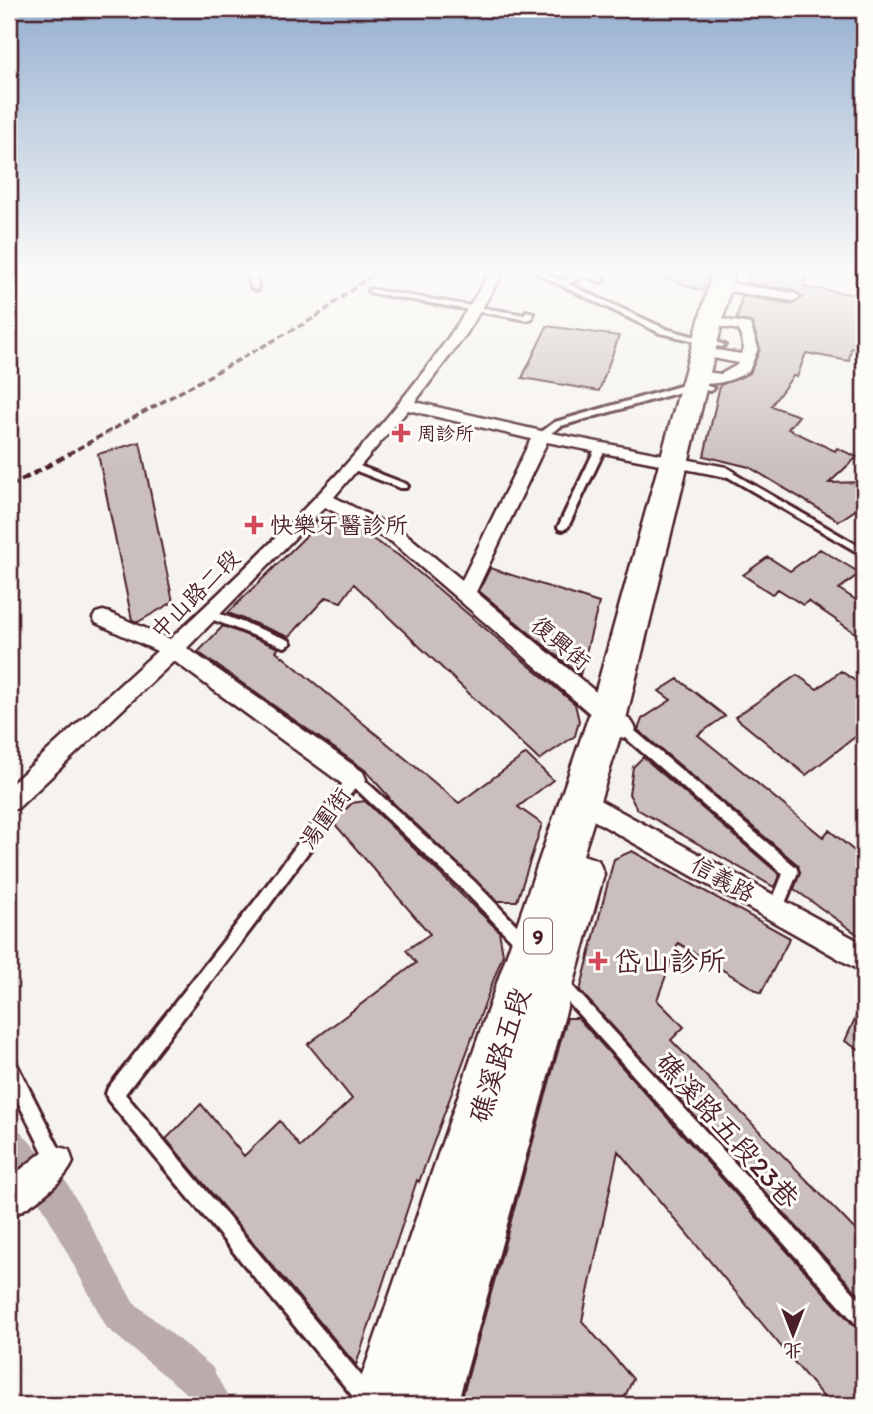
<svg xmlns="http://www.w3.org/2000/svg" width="873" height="1414" viewBox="0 0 873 1414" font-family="Itim,'LXGW WenKai TC',sans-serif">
  <rect width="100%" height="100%" fill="#f6f3ef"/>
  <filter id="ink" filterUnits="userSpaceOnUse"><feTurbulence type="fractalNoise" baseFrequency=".0143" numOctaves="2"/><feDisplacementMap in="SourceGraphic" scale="14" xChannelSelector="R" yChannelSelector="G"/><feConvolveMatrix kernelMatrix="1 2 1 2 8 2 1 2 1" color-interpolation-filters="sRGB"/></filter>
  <g filter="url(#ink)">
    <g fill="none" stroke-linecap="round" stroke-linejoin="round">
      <path fill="#bbabac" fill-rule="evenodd" d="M9 1126 20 1131 67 1183 133 1302 212 1367 232 1405H192L186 1393 107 1328 43 1207 9 1167Z"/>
    </g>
    <path fill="#cbbfbe" stroke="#4a1f2b" stroke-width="2" d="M651 270H710L702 291 650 273Z
      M748 270H806L804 287 864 296V350L851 348 849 361 806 353 797 377 793 376 771 406 799 416 788 429 835 451 837 448 857 457 829 483 864 482V504L839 521 749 467 704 456 720 385 750 373 760 349 752 323 737 319 742 296 793 304 802 298 793 290 746 283Z
      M547 326 619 336 599 391 522 378Z
      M140 442 173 602 138 622 132 620 98 454Z
      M327 515H334L398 555 575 704 579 721 575 736 539 760 354 584 341 602 326 597 289 637 228 613 310 532 308 531 320 517Z
      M820 549 860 573 839 589 864 605V639L808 601 803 605 778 589 772 594 743 575 768 557 790 571Z
      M490 568 599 603 580 675 479 591Z
      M223 626 279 648 276 651 459 803 526 754 553 780 518 807 542 824 517 901H497L387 797H389L365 770 198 652Z
      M841 671 864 687V730L806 775 735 717 797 675 817 689Z
      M678 679 725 716 698 735 823 837 829 830 864 859V939L794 889 800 873 798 865 638 730 642 719 671 700 659 691Z
      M643 757 780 875 774 887 637 809 629 794 633 767Z
      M365 801 499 931 503 954 419 1182 417 1180 356 1365 166 1139 201 1104 244 1156 280 1121 300 1147 352 1099 308 1044 416 963 406 950 430 934 333 822 352 803Z
      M632 851 790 938 761 993 678 943 657 1000 684 1027 671 1040 864 1239V1300L580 991 614 859Z
      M864 998V1053L845 1041Z
      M567 1018H578L855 1327 864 1331V1405H830L618 1151 582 1321 633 1379 621 1405H460Z"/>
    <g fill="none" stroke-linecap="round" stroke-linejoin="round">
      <g stroke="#4a1f2b" stroke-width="6">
        <path id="service" d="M248 270H256L258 290 251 288Z
          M530 270H539L562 281C581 272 586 268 605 280L601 282 584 276 568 284 666 329 725 345 721 347 660 333Z
          M369 289 525 315 526 311 533 313 532 318 528 320 372 293 368 291Z
          M694 382 714 388 710 391 694 388 561 426 544 438H538L536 436 555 422Z
          M601 444 606 447 568 527 563 530 559 529 558 527 596 447Z
          M352 463 406 484 408 486 406 488H400L349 468V464Z
          M726 469 864 549V556L723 474 721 472Z
          M210 610 289 640 291 643 285 647 281 646 206 617 204 614 206 611Z
          M624 724 628 725 796 867 798 872 781 913 776 915 771 913 769 908 783 874 620 733 618 729 620 725Z
          M354 774 359 775 475 882 531 940 534 945 531 950 526 952 521 950 465 892 355 788 268 907 125 1094 380 1398 383 1405H360L108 1100 106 1094 108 1088 258 897 349 775Z
          M561 976 566 979 864 1304V1328L857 1325 556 989 553 984 556 979Z
          M9 1059 15 1061 63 1156 66 1162 63 1168 57 1171 51 1168 9 1084Z"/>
      </g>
      <g stroke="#4a1f2b" stroke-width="5">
        <path id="minor" d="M491 270H505L467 333 415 402 541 431 726 467 735 472 726 477 547 442 476 592 632 722 636 729 632 736 624 738 616 736 392 542 325 507 187 648 363 772 366 779 363 786 354 789 345 786 174 661 18 808 9 811V786L157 651 96 623 93 618 96 613 103 611 110 613 170 639C285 532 414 407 491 270ZM408 410 531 439 462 580 406 534 334 497Z
          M720 282 793 293 800 297 793 301 715 289 713 286Z
          M711 317 750 324 758 348 749 371C732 381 705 391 688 376L696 371 721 374 737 365 738 363 698 355 696 352 703 348 741 354 744 348 739 330 706 324 704 321Z
          M581 790 864 944V973L572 808 569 801 572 794Z
          M57 1146 69 1150 73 1162C65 1182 29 1209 9 1217V1179L45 1150Z"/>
      </g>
      <g stroke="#4a1f2b" stroke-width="5">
        <path id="primary" d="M713 270H735L627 715 583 855 598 860 604 874 457 1405H352L589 715Z"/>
      </g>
      <use href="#service" fill="#fdfcf7" fill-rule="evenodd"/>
      <use href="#minor" fill="#fdfcf7" fill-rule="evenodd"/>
      <use href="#primary" fill="#fdfcf7" fill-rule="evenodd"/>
      <path stroke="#4a1f2b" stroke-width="3.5" stroke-dasharray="7 3.5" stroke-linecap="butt" d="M68 454 316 317 378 270"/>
      <path stroke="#4a1f2b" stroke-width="4.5" stroke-dasharray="9 4.5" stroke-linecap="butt" d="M9 487 71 453"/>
    </g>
  </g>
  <linearGradient id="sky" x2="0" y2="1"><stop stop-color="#96b0d0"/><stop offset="0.58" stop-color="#fbfaf8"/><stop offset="1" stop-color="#fbfaf8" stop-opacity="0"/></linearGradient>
  <rect width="873" height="468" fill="url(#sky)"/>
  <g fill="#d1495b" stroke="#fdfcf7" stroke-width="2.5">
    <path d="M397.5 422.5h7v7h7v7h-7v7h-7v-7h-7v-7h7z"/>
    <path d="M250.5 514.5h7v7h7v7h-7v7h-7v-7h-7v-7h7z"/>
    <path d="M594.5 950.5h7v7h7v7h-7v7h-7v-7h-7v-7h7z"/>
  </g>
  <g text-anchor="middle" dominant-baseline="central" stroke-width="6" stroke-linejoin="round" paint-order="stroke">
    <g font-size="19" fill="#4a1f2b" stroke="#fdfcf7" text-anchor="start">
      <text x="417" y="433">周診所</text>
    </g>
    <rect fill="#fdfcf7" stroke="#806168" stroke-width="2" x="524" y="918.5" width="28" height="35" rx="5"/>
    <g font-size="21" font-weight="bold" fill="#4a1f2b">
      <text x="538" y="936">9</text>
    </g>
    <g font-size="23" fill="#4a1f2b" stroke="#fdfcf7" text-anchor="start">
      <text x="270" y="525">快樂牙醫診所</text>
    </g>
    <g font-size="23" fill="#4a1f2b" stroke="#fdfcf7">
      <text transform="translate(195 594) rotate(-45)">中山路二段</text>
      <text transform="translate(561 643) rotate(40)">復興街</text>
      <text transform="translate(325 818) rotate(-54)">湯圍街</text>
      <text transform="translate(723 879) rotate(29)">信義路</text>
    </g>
    <g font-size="28" fill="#4a1f2b" stroke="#fdfcf7" text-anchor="start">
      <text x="614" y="961">岱山診所</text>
    </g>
    <g font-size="28" fill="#4a1f2b" stroke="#fdfcf7">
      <text transform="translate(499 1055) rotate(-72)">礁溪路五段</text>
      <text transform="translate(728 1130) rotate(48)">礁溪路五段23巷</text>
    </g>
  </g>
  <rect width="873" height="1414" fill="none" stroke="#fdfcf7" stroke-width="35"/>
  <rect x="18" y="18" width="838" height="1379" fill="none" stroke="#4a1f2b" stroke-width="2.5" filter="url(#ink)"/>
  <g transform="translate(793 1334) rotate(180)" stroke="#fdfcf7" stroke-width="5" paint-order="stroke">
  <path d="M0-5L12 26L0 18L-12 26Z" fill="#4a1f2b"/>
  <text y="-10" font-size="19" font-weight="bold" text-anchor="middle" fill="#4a1f2b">北</text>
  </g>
</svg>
